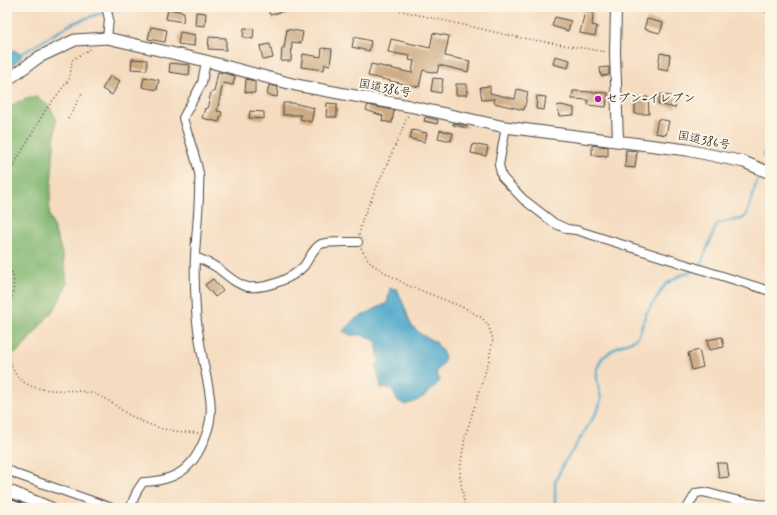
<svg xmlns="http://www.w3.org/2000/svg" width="777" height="515" viewBox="0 0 777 515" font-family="Mynerve,'Klee One',sans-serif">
  <rect width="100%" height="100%" fill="#fcf5e5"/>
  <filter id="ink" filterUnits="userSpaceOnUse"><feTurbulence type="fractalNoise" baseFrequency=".025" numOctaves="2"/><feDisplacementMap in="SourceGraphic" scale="8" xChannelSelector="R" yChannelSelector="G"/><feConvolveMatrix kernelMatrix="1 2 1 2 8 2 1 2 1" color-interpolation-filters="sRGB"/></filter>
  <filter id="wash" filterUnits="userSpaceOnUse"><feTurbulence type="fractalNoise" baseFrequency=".012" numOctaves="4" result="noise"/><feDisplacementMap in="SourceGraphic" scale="16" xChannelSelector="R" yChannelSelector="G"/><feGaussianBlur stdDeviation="0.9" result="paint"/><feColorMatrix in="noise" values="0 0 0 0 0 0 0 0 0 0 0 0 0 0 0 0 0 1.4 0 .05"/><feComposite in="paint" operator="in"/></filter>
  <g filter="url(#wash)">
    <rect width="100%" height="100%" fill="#f5dcc0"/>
    <path fill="#81b671" stroke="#56704e" d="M37 97C46 103 52 108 56 119L49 214 60 246 65 267 67 283 56 307 20 350 7 358V110C15 101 25 99 37 97Z"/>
    <path fill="#4da7cb" stroke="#3c697b" d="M15 50 18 53 20 52 22 57 7 69V54Z
      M390 288 397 289 404 305 411 325 422 335 436 342 445 356 443 364 436 372 440 380C429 394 422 400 405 405L397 400 392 389 381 388 379 377 375 366 379 362 376 341 363 335H350L343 331 353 320 387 303Z"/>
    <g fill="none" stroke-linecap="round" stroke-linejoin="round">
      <path stroke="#4da7cb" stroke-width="2.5" d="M748 7 770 13
        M18 56 71 24 98 14 127 7
        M764 157 767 141 770 117
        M701 264 717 224 728 221 742 219 747 214 758 177
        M555 508V482L565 461 573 450 598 410 601 399 597 380V369L602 358 617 347 636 339 639 335 646 314 665 285 679 276 695 270"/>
    </g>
    <g id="blocks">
      <path fill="#cdaa83" d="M267 7H292V9L270 15Z
        M586 7H594L592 25 597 26 595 36 580 33Z
        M168 9 184 12 183 22 166 19Z
        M196 12 206 13 205 26 195 25Z
        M555 17 571 21 568 31 552 26Z
        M647 19 663 23 660 33 644 29Z
        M151 27 167 30 165 42 148 39Z
        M244 28 254 29 253 39 243 37Z
        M287 29 303 32 301 43 292 42 291 61H281L282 48H284Z
        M180 32 195 35 194 46 178 44Z
        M433 33 449 36 445 56 470 61 468 72 439 65 437 73 423 70 419 87 368 76 371 64 412 73 414 61 409 60 410 56 388 52 391 39 430 48Z
        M209 37 226 38V50L208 49Z
        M354 37 371 41 369 51 352 47Z
        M270 44 273 58 263 60 260 46Z
        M322 48 332 49 330 65 325 64 324 70 301 67 303 54 321 57Z
        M660 53 670 55 668 71 658 69Z
        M555 56 570 60 568 68 553 64Z
        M132 59 147 60V70L131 69Z
        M170 63 190 65 189 75 169 72Z
        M609 67V75L601 76 600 68Z
        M218 72 235 76 233 85 223 83 217 111 222 112 219 122 202 118 205 108 207 109 211 92H214Z
        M110 76 120 81 112 95 102 89Z
        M144 77 159 80 157 90 142 87Z
        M433 78 443 79 441 93 431 91Z
        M246 79 255 81V93L245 92Z
        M456 84H467V95H456Z
        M269 85 278 87 277 97 267 95Z
        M490 86V93L515 99 517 89 528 92 524 110 494 103 495 99 482 100 480 87Z
        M573 91 608 93 606 107 588 105V100L572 99Z
        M661 94 678 98 675 108 658 104Z
        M537 96 546 97 544 110 536 109Z
        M648 97 649 114H635V98Z
        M283 103H293L314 108 311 122 300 119 301 115H283Z
        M327 103 337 104V117H326Z
        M368 105 394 110 392 123 382 121 383 116 366 110Z
        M561 105 574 108V115L559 116 557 106Z
        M250 111 264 112V119L249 118Z
        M425 117 438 120 437 124 424 121Z
        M658 119 669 121 666 135 655 133Z
        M453 123 467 126V128L453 125Z
        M412 130 427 133 425 142 410 139Z
        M440 130 453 133 451 141 438 138Z
        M473 144 488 147 486 156 471 153Z
        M592 145 608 147V156L592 155Z
        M626 150 637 151 635 168 625 167Z
        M213 279 223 291 215 297 205 285Z
        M722 337 724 347 709 350 707 340Z
        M699 350 703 367 692 370 688 353Z
        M717 463H727L729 477 719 478Z"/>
    </g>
  </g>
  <g filter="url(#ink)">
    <use href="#blocks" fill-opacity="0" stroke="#494641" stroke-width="1"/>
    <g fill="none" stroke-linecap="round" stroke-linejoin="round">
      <g stroke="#494641" stroke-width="10">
        <path id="minor" d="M106 7 109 19 107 38
          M505 127V132L499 165 502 177 523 199 554 223 567 229 576 230 770 291
          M195 257C203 260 212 264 219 269 228 276 237 285 248 287 266 289 292 279 304 266 309 259 313 248 321 244 329 241 348 242 358 242
          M7 469 18 475 112 508
          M130 508 137 491 143 482C181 481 197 464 208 429 214 410 209 389 205 370 201 350 197 330 196 310 195 292 194 273 195 255 196 234 199 213 199 191 199 185 200 179 199 173 195 154 188 136 183 118L202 83 206 61
          M687 508 696 493 703 492C718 495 756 507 770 504"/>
      </g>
      <g stroke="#494641" stroke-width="12">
        <path id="major" d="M616 7 615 53 618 141"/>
      </g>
      <g stroke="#494641" stroke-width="13">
        <path id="highway" d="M7 82 10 78 39 57 75 40 107 38 206 61 296 85 409 106 505 127 687 150 744 162 770 173
          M7 490 51 508
          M7 504 17 508"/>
      </g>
      <path stroke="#494641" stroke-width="1.5" stroke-dasharray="1 3" stroke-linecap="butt" d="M384 7 521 38 607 52
        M68 119 82 93
        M7 177 45 111 70 78 72 60 90 49
        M359 235 362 220 400 135 408 115
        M361 248 367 258 373 265 386 273 407 285 465 308 482 318 488 325 493 339 489 360 465 437 461 462 460 476 465 508
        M7 266C20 276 10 304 7 318
        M7 347C9 359 12 373 21 380 39 395 65 388 86 392 107 396 113 405 129 415 141 421 155 428 169 430 179 432 189 432 199 433"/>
      <use href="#minor" stroke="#fff" stroke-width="8"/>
      <use href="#major" stroke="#fff" stroke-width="10"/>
      <use href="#highway" stroke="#fff" stroke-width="11"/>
    </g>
  </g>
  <circle fill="#b5179e" stroke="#fcf5e5" stroke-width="1.5" cx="598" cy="99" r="4"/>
  <g text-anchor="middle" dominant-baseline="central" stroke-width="4" stroke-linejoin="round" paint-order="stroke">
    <g font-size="12" fill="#2b2b2b" stroke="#fcf5e5">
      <text transform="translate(385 89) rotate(11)">国道386号</text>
      <text transform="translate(704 141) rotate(11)">国道386号</text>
    </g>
    <g font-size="12" font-weight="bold" fill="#2b2b2b" stroke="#fcf5e5" text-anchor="start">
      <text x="606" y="99">セブン-イレブン</text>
    </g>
  </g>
  <rect width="777" height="515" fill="none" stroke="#fcf5e5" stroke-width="24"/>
</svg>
